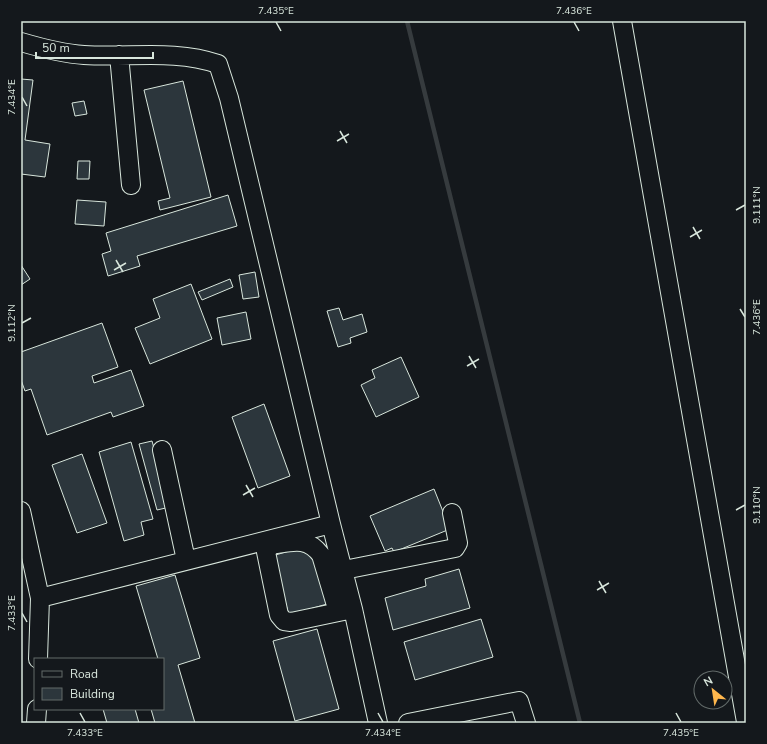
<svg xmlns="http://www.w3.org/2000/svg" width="767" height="744" viewBox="0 0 767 744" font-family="'Nunito Sans',sans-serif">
  <rect width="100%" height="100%" fill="#14181c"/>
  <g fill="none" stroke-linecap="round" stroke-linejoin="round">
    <path stroke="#363b3e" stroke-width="4.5" d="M407 21 580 723"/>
  </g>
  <path fill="#2c363c" stroke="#d8e6dc" d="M21 79 33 80 25 140 50 144 45 177 21 174Z
    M183 81 211 197 160 210 158 201 170 198 144 90Z
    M84 101 87 114 75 116 72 103Z
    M78 161H90L89 179H77Z
    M228 195 237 226 137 256 140 266 108 276 102 254 111 251 106 233Z
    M77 200 106 202 104 226 75 224Z
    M21 265 30 279 21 285Z
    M255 272 259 297 243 299 239 275Z
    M230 279 233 287 202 300 198 292Z
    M191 284 212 339 150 364 135 328 160 318 153 299Z
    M339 308 343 320 362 314 367 332 350 338 351 343 338 347 327 311Z
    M246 312 251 339 222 345 217 318Z
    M102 323 118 367 92 376 94 383 131 370 144 406 113 417 111 412 47 435 31 389 25 391 21 380V352Z
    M401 357 419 397 376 417 361 385 375 378 372 370Z
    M264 404 290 476 258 488 232 417Z
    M152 441 170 507 157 510 139 444Z
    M131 442 153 519 141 522 144 535 124 541 99 452Z
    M82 454 107 523 77 533 52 465Z
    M434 489 450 529 394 552 392 548 385 551 370 516Z
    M310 545 327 604 289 615 272 556Z
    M459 569 470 608 393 630 385 598 426 586 425 579Z
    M175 575 200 658 178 665 195 723H155L151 709H163V659H158L136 586Z
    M481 619 493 657 415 680 404 642Z
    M317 629 339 709 295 721 273 641Z
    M103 709H135L139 723H107Z"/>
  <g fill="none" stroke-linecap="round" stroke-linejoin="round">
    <g stroke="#d8e6dc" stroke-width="20">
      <path id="minor" d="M622 21 746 722
        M21 42C38 47 67 54 84 55 129 58 175 49 218 64L229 98 331 524 353 609 378 723
        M119 55 131 185
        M162 450 186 560
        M21 511 40 598 38 659
        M344 570 455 548 458 543 452 513
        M40 598 331 524
        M338 612 321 555C307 536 292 542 271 545L266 552 279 615 284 621 291 622 353 609
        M36 723 37 709
        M408 723 519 701 526 723"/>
    </g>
    <use href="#minor" stroke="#14181c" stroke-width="18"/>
  </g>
  <path fill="none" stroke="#d8e6dc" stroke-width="1.5" d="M276 22 281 31M574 22 579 31M22 97 27 106M340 131 347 143M337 141 349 134M736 210 745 205M693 227 700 239M690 237 702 230M116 260 123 272M114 270 126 263M740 309 745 317M22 323 31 318M469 356 476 368M467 366 479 359M246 485 253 497M243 495 255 488M736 510 745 505M599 581 606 593M597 590 609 583M22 613 27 622M80 713 85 722M378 713 383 722M676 713 681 722"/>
  <rect width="767" height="744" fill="none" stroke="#14181c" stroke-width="44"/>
  <rect x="34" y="658" width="130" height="52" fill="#14181c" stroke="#626a69"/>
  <rect x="42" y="671" width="20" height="6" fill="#14181c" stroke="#626a69"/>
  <text x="70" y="678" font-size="12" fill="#d8e6dc">Road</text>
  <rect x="42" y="688" width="20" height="12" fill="#2c363c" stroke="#626a69"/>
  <text x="70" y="698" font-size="12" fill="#d8e6dc">Building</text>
  <g transform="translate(713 690) rotate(330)"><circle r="19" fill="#14181c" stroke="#626a69"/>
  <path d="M0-3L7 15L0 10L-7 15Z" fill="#ffb74d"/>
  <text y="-6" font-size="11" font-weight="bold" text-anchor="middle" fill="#d8e6dc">N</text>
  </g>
  <path d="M36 52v6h117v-6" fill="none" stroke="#d8e6dc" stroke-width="2"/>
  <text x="42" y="52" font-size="12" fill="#d8e6dc" stroke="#14181c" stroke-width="3" paint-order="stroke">50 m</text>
  <rect x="22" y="22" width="723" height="700" fill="none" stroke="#d8e6dc" stroke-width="1.5"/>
  <g font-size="10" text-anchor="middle" fill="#d8e6dc">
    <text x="276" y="14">7.435°E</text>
    <text x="574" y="14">7.436°E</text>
    <text transform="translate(11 97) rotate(-90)" y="4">7.434°E</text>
    <text transform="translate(756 205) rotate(-90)" y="4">9.111°N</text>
    <text transform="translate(756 317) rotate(-90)" y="4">7.436°E</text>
    <text transform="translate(11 323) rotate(-90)" y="4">9.112°N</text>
    <text transform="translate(756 505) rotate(-90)" y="4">9.110°N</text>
    <text transform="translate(11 613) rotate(-90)" y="4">7.433°E</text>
    <text x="85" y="736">7.433°E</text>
    <text x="383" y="736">7.434°E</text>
    <text x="681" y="736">7.435°E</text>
  </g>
</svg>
